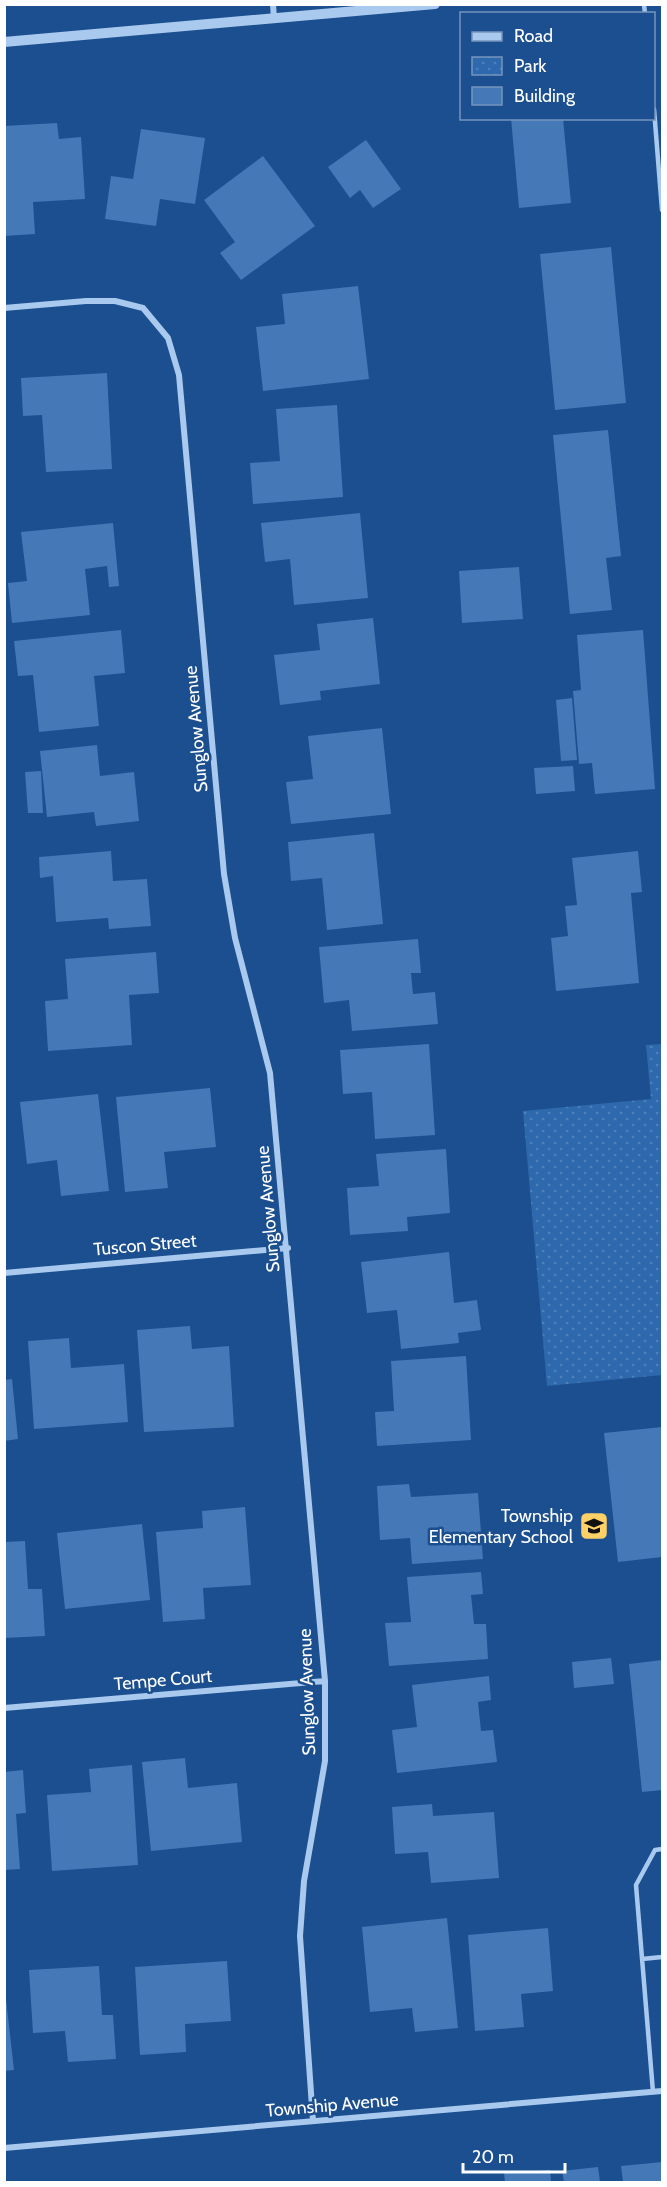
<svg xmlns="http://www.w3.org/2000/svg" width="667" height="2187" viewBox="0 0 667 2187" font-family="Cabin,sans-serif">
  <defs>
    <pattern id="park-dots" width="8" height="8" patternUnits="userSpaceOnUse" patternTransform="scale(1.5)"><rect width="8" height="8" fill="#2e69ad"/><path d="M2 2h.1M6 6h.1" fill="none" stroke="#4d80b9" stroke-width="1.8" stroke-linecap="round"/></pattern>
  </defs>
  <rect width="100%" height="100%" fill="#1b4f8f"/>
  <path fill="url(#park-dots)" d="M662 1044V1375L547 1386 523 1111 651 1099 646 1045Z"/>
  <path fill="#4478b7" d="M511 118H563L571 203 519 208Z
    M57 123 59 139 81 137 85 199 33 202 35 234 4 236V126Z
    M141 129 205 138 195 204 160 199 156 226 105 219 111 176 133 179Z
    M366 140 401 189 373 208 360 190 350 198 328 167Z
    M263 156 315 226 241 280 220 253 235 242 204 200Z
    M611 247 626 403 555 410 540 254Z
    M358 286 369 379 263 391 256 327 285 324 282 294Z
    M107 373 112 469 46 472 42 415 23 416 21 378Z
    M337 405 343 497 253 504 250 463 280 461 276 409Z
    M608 430 621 556 606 558 612 610 570 614 553 435Z
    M360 513 368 598 294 605 290 559 265 562 261 523Z
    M113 523 119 586 109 587 107 566 85 569 90 615 12 623 8 583 27 581 21 532Z
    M519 567 523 619 462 623 459 571Z
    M373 618 380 684 320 691 321 700 280 705 274 655 320 650 317 624Z
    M121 630 125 673 94 676 99 726 39 732 33 675 18 676 14 641Z
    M643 630 655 789 595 794 592 763 579 764 573 691 581 690 577 635Z
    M572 698 577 760 561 761 556 700Z
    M382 728 391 814 291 824 286 782 313 779 308 736Z
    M97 745 100 776 134 772 139 821 96 826 94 812 47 817 40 751Z
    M573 766 575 791 536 794 534 768Z
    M41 771 43 813H28L25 772Z
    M374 833 383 924 327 930 322 878 291 881 288 842Z
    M111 851 113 881 147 879 151 926 109 929 108 918 56 922 53 876 40 878 39 857Z
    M638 851 642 892 631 893 639 983 556 991 551 938 568 936 565 906 577 905 572 858Z
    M418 939 421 973H411L413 994 435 992 438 1024 352 1031 349 1000 324 1003 319 947Z
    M156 952 159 993 129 995 132 1045 48 1051 45 1001 68 999 65 959Z
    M429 1044 435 1135 375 1139 372 1092 343 1094 340 1050Z
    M210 1088 216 1147 164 1152 168 1188 125 1192 116 1097Z
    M98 1094 109 1191 61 1196 57 1160 27 1164 20 1102Z
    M446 1149 450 1213 407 1217 408 1231 350 1235 347 1188 379 1186 376 1154Z
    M449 1252 454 1303 477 1300 481 1330 458 1333 459 1343 401 1349 397 1310 367 1313 361 1262Z
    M190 1326 192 1349 229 1346 234 1427 144 1432 137 1330Z
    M69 1338 71 1368 124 1364 128 1422 34 1429 28 1341Z
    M466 1356 471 1440 377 1446 375 1412 394 1411 391 1361Z
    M12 1379 18 1439 4 1441V1380Z
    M662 1427V1557L618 1562 604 1433Z
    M409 1484 411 1497 478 1493 483 1559 412 1564 410 1538 380 1540 377 1486Z
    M245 1507 251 1585 203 1588 205 1619 163 1622 156 1532 203 1528 202 1511Z
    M142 1524 150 1600 65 1609 57 1533Z
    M25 1541 28 1589H42L45 1636 4 1638V1542Z
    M481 1572 483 1594 471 1595 474 1624H486L488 1659 389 1666 385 1623 411 1622 407 1577Z
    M611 1658 614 1684 574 1688 572 1662Z
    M662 1660V1790L642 1792 629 1664Z
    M489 1676 491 1700 478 1702 481 1731 493 1730 497 1762 397 1773 392 1730 417 1727 412 1685Z
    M185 1758 188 1788 237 1783 242 1842 151 1851 142 1762Z
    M132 1765 138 1865 52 1871 47 1795 91 1792 89 1769Z
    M23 1770 26 1813 16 1814 20 1869 4 1870V1772Z
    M432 1804 433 1816 494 1812 499 1878 431 1883 428 1852 395 1854 392 1807Z
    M447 1918 458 2028 415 2032 412 2008 370 2012 362 1927Z
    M548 1928 553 1991 521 1994 524 2027 475 2031 468 1935Z
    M227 1961 231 2021 185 2024 186 2052 140 2055 135 1967Z
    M99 1966 102 2015H113L116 2059 68 2062 65 2031 33 2033 29 1970Z
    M4 1999H6L14 2070 4 2071Z
    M662 2162V2182H623L621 2166Z
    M598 2167 600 2182H564L562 2171Z
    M550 2170 551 2182H505L504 2173Z"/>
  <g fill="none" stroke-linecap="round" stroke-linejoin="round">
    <path stroke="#a9c9ee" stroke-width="4.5" d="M644 4 645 14
      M654 109 662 210
      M642 1959 662 1957
      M653 2092 636 1885 655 1850 662 1849"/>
    <path stroke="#a9c9ee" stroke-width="6" d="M273 4 274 19
      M4 308 86 301H115L143 308 168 338 179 375 224 874 235 938 270 1073 325 1681V1761L304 1881 300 1936 313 2121
      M4 1273 288 1248
      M4 1708 325 1681
      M4 2148 662 2091"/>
    <path stroke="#a9c9ee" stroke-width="10" d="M4 42 435 4"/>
  </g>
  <defs>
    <g id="school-square" transform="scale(1.5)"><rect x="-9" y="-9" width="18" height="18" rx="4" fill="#ffd166" stroke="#1b4f8f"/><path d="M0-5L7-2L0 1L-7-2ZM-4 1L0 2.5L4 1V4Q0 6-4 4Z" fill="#111"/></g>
  </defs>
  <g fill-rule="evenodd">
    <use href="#school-square" x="594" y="1526"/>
  </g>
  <g text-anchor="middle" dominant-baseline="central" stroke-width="5" stroke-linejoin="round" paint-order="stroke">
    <g font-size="18" fill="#fff" stroke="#1b4f8f">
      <text transform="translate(196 729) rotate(-95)">Sunglow Avenue</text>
      <text transform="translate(268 1209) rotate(-95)">Sunglow Avenue</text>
      <text transform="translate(145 1245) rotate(-5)">Tuscon Street</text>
      <text transform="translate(163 1680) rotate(-5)">Tempe Court</text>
      <text transform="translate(307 1692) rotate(-92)">Sunglow Avenue</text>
      <text transform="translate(332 2105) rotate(-5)">Township Avenue</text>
    </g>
    <g font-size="18" fill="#fff" stroke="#1b4f8f" text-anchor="end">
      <text x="573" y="1516">Township<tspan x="573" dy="21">Elementary School</tspan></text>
    </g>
  </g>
  <rect width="667" height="2187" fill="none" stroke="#ffffff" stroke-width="12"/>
  <rect x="460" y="12" width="195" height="108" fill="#1b4f8f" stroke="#7695bc" stroke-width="1.5"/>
  <rect x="472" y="32" width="30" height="9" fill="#a9c9ee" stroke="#7695bc" stroke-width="1.5"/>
  <text x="514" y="42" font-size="18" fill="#ffffff">Road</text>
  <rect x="472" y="57" width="30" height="18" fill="url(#park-dots)" stroke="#7695bc" stroke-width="1.5"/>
  <text x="514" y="72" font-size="18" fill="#ffffff">Park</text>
  <rect x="472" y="87" width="30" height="18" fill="#4478b7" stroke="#7695bc" stroke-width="1.5"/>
  <text x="514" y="102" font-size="18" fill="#ffffff">Building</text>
  <path d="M463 2163v9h102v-9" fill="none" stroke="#ffffff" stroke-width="3"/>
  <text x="472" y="2163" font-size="18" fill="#ffffff" stroke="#1b4f8f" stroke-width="4.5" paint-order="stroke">20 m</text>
</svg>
